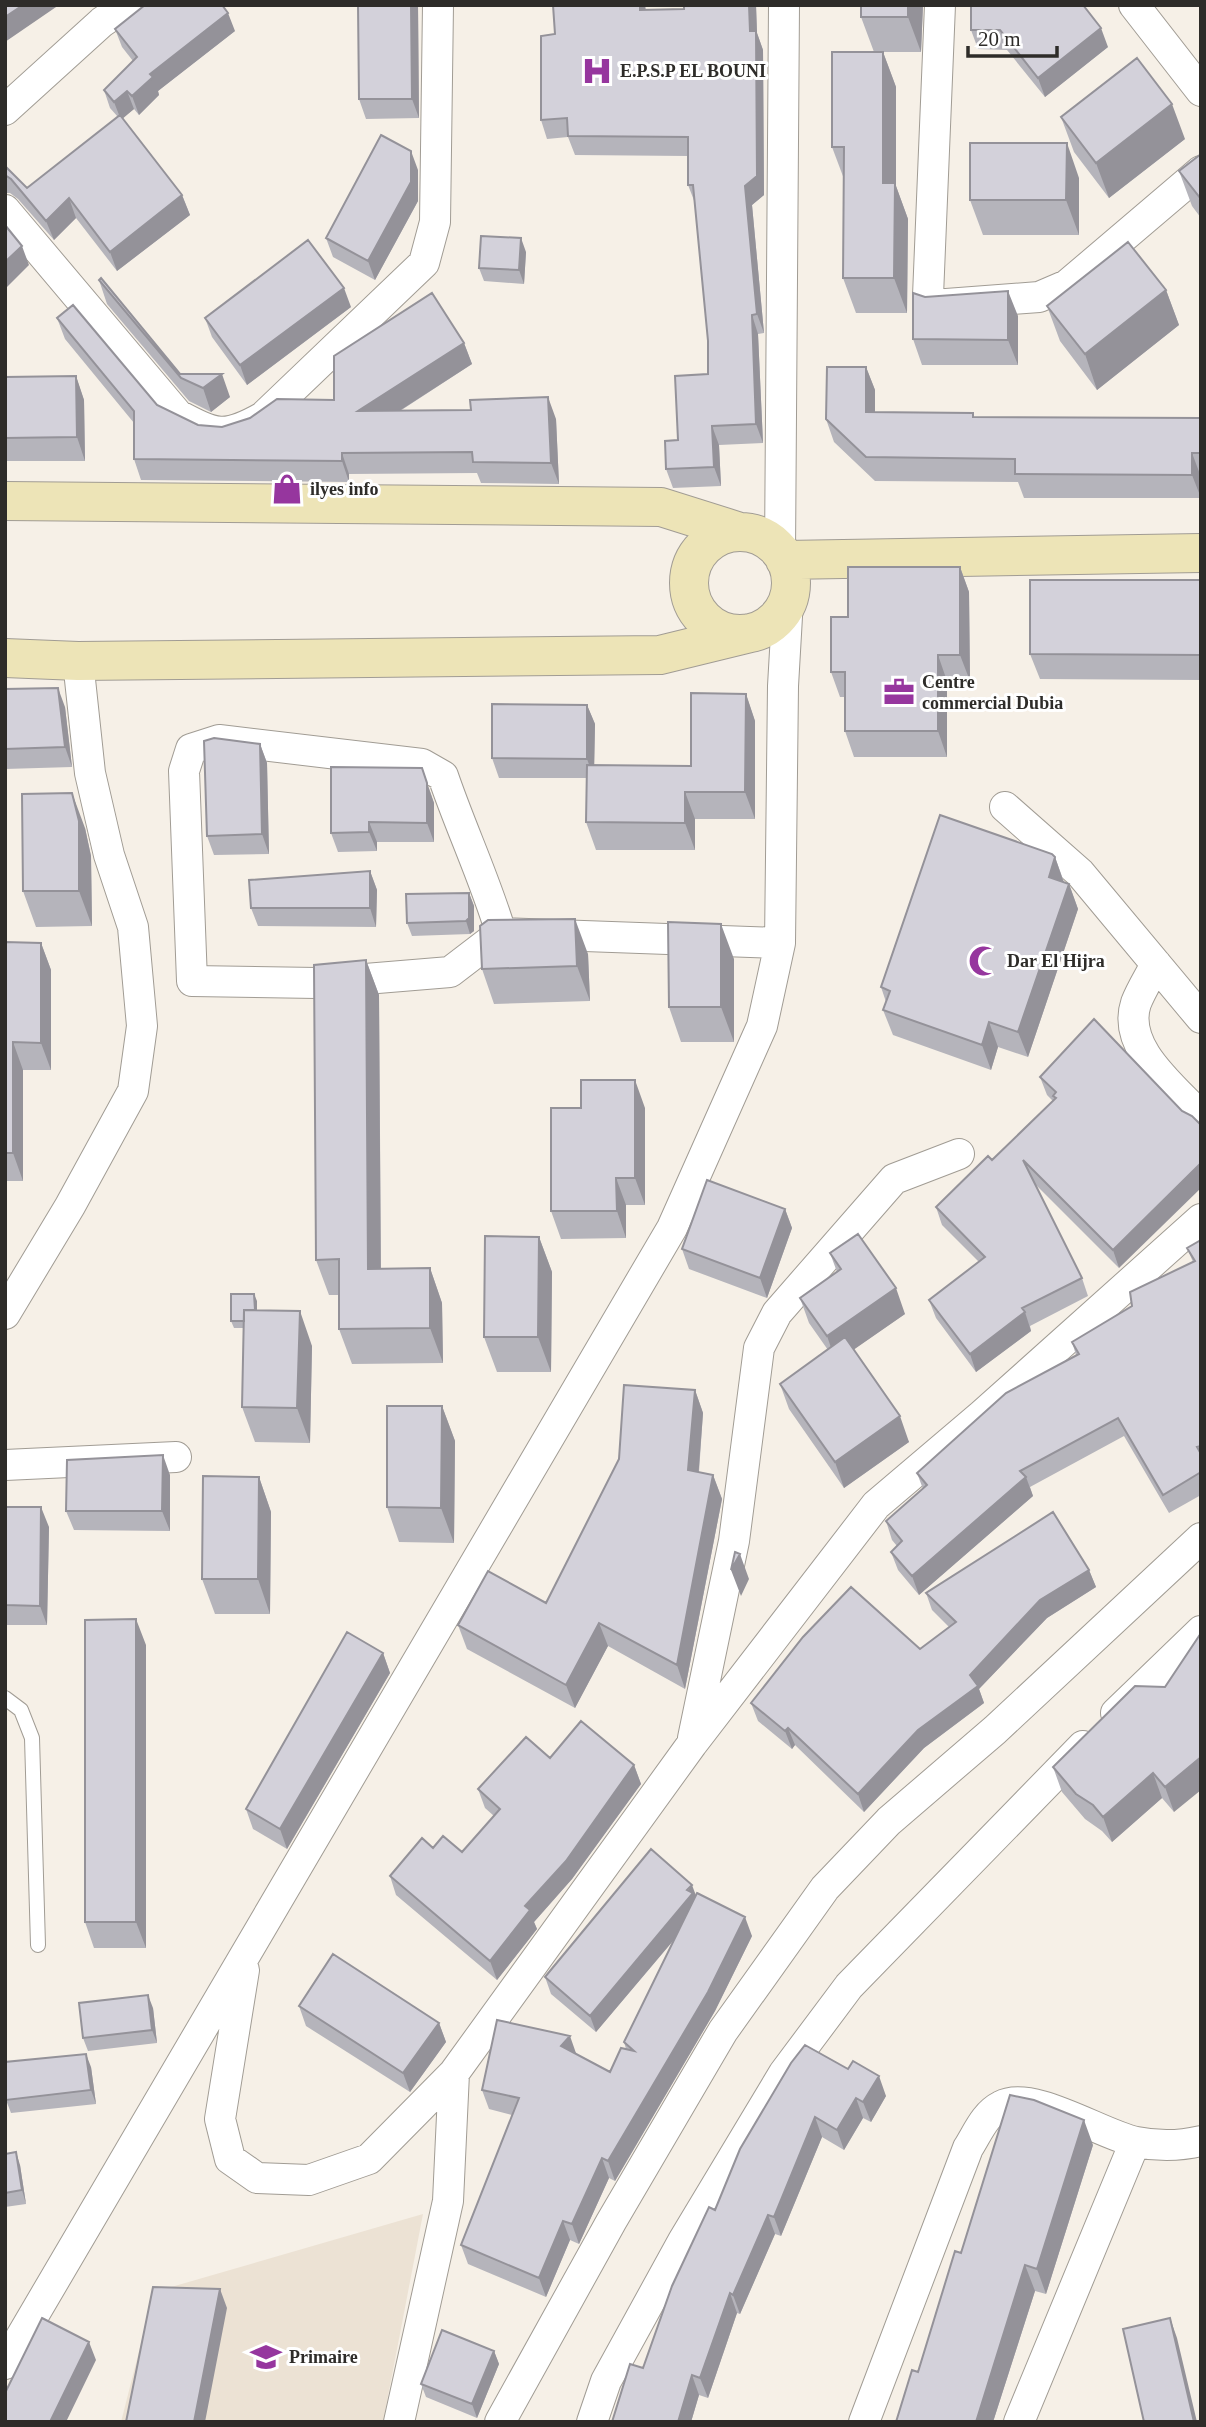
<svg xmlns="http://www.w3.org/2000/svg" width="1206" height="2427" viewBox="0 0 1206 2427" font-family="Georgia,serif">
  <rect width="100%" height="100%" fill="#f6f0e7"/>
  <path fill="#ece2d4" d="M423 2214 383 2422H121L154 2292Z"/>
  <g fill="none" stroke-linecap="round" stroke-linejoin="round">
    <g stroke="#a19c94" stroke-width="16">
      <path id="lane" d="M5 1698 21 1710 32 1738 38 1945"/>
    </g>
    <g stroke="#a19c94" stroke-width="32">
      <path id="street" d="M940 5 928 296 933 305 1039 297 1067 285 1201 171
        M1134 5 1201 91
        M5 110 102 22 127 5
        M5 210 178 415C216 435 224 439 263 417L424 263 435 222 438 5
        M780 552 784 5
        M1005 807 1080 873 1201 1018
        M501 933C485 879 461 829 443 776L422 764 219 740 191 749 184 771 192 981 317 983 450 972 501 933 780 943
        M1156 964C1150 976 1141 990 1136 1003 1121 1048 1175 1088 1201 1117
        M5 1314 70 1206 133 1091 142 1026 133 927 109 855 90 773 78 661
        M5 1465 176 1457
        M1116 1713 1201 1631
        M693 1738 734 1541 759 1348 777 1313 894 1179 959 1154
        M244 1970 220 2119 230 2159 257 2178 309 2180 369 2159 454 2073
        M5 2364 672 1228 762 1026 780 943 783 686 788 599
        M399 2422 448 2201 454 2073 692 1744 876 1505 982 1415 1201 1219
        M500 2422 611 2222 723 2031 825 1888 889 1821 995 1730 1201 1538
        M592 2422 606 2381 683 2241 784 2073 849 1986 1083 1746
        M864 2422 968 2148C978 2132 985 2114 1001 2106 1032 2089 1102 2135 1136 2142 1156 2146 1180 2146 1201 2141
        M1019 2422 1135 2142"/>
    </g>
    <g stroke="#a19c94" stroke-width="40">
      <path id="secondary" d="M5 501 661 507 737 531
        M689 583a51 51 0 1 1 102 0a51 51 0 1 1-102 0Z
        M785 560 1201 553
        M5 658 78 661 660 655 750 633"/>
    </g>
    <use href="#lane" stroke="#fff" stroke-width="14"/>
    <use href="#street" stroke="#fff" stroke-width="30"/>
    <use href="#secondary" stroke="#ede4b7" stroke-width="38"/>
  </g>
  <path fill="#b5b4bb" d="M418 5 419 118 366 119 359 99Z
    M553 5H645L646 10 684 9V5H756L757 33 763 50 764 195 752 205 764 333 758 334 763 443 719 445 721 486 673 488 666 469 708 374V341L695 203 688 185V156L575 155 568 137 547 139 541 120 555 34Z
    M861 5H923L921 52H874L861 17Z
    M971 5 1108 47 1045 97 1007 50 978 49 971 30Z
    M115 29 235 31 158 91 159 95 139 115 134 109 122 118 182 195 190 215 117 271 76 218 54 240 18 199 10 193H5V166L27 188 118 117 110 108 104 90 133 61 122 47Z
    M883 52 896 87V186L908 219 907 313H856L843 278 844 179 832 147Z
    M1061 117 1185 139 1109 198 1074 152Z
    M1201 154V218L1192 206 1179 171Z
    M418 170V201L375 280 333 257 326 238Z
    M1079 178V235H983L970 200Z
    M526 252 524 284 484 281 479 268Z
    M99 280 180 374 230 397 211 412 189 401 107 304Z
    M1166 290 1179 325 1097 390 1060 341 1047 306Z
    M925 297 1018 316V365H922L913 339Z
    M351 307 247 385 212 337 205 318Z
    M57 318 157 405 198 425 222 427 334 400 464 343 472 364 400 411 556 419 559 484 481 483 477 473 349 474V482L141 480 134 459V423L65 339Z
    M866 367 875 390V412L973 413 974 417 1201 418V498H1024L1018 482 875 481 834 442 826 419Z
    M76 376 84 400 85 461H5V377Z
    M960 567 969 592 970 681H947V757H854L845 731V697H840L831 672 848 617Z
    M1201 580V680L1040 679 1030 654Z
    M5 689 65 707 72 767 5 769Z
    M746 694 755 721V819H695V850H596L586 822 587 778H499L492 758 587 705 595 724 594 765 691 766Z
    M260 744 267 763 269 854 214 855 207 836Z
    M422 768 434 803V842H377V851L338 852 331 833Z
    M85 828 91 856 92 926 36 927 23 891Z
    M1055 857 1064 882 1069 884 1078 909 1028 1057 998 1047 991 1070 893 1035 883 1010 886 1002 881 987Z
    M370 871 377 890 376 927 258 926 251 908Z
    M469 893 474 906V931L470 934 412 936 407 923Z
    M5 942 41 943 51 970V1070H23V1181H5Z
    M588 954 590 1001 494 1004 482 969Z
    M734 959V1042H681L669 1007Z
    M366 960 379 995 381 1269 430 1268 442 1303 443 1363 352 1364 339 1329V1295H329L316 1260Z
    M1094 1019 1119 1268 1034 1183 1082 1278 1088 1296 1030 1326 1031 1331 976 1372 936 1318 929 1300 979 1262 942 1225 936 1207 992 1160 1053 1101 1047 1095 1040 1077Z
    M645 1108V1205H626V1238L561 1239 551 1211Z
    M785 1209 792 1228 767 1298 689 1269 682 1249Z
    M539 1237 552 1272 551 1372H497L484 1337Z
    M1201 1240V1495L1169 1513 1124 1436 1030 1487 1033 1496 919 1595 898 1570 891 1552 897 1546 892 1540 886 1521 923 1489 917 1473 1076 1355 1072 1342 1132 1306 1193 1262 1187 1248Z
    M830 1253 905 1314 854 1349 909 1442 844 1488 789 1409 780 1384 828 1350 809 1323 800 1298 837 1272Z
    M257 1301V1310L312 1346 310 1443 255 1442 242 1407 244 1328H234L231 1321Z
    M695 1390 703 1413 699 1472 713 1475 722 1499 685 1689 608 1646 575 1708 467 1649 458 1625 546 1603Z
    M442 1406 455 1441 454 1543 399 1542 387 1507Z
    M170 1475V1531L74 1530 66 1511Z
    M259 1477 271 1512 270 1614H215L202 1579Z
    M5 1507 49 1527 47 1625H5Z
    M1089 1570 1096 1587 1047 1618 979 1689 984 1703 924 1748 864 1812 795 1745 792 1749 758 1721 751 1703 920 1649 949 1627 932 1610 926 1593Z
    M146 1645V1948H94L85 1922Z
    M383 1653 390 1673 287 1849 253 1829 246 1809Z
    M1165 1687 1174 1812 1162 1798 1112 1842 1102 1831 1085 1819 1062 1792 1053 1767Z
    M550 1758 634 1765 641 1784 572 1879 534 1922 537 1929 497 1980 396 1895 390 1876 433 1848 462 1852 494 1816 485 1808 478 1789Z
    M696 1895 752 1936 715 2011 615 2181 609 2178 579 2244 570 2240 546 2297 468 2264 461 2245 512 2115 489 2109 482 2090 576 2054 610 2072 626 2049 624 2042 673 1941 596 2032 551 1994 545 1977Z
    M299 2006 439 2023 446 2042 410 2092 306 2026Z
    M153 2008 157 2043 88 2051 83 2038Z
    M791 2063 886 2096 871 2122 863 2118 844 2150 822 2137 781 2236 775 2234 740 2314 737 2313 708 2398 699 2395 691 2422H612L643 2368 715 2210Z
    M91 2067 96 2104 11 2113 6 2100Z
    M1093 2145 1046 2294 1035 2291 993 2422H896L918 2372 961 2253Z
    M5 2154 20 2165 26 2204 5 2207Z
    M494 2351 499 2364 477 2418 426 2397 421 2384Z"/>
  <path fill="#949299" d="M23 5H59L5 42V17Z
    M411 5H418L419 118 412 99Z
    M640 5H645L647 29 640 10Z
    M749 5H756L757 33 763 50 764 195 752 205 764 333 757 314 745 186 750 31Z
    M908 5H923L921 52 908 17Z
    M228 13 235 31 158 91 159 95 139 115 132 96 150 74Z
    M1101 28 1108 47 1045 97 1038 78Z
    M883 52 896 87V186L908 219 907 313 894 278 883 183Z
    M127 91 134 109 121 120 114 102Z
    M1172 104 1185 139 1109 198 1096 163Z
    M1067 143 1079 178V235L1066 200Z
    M411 151 418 170V201L375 280 368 261Z
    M182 195 190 215 117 271 110 252Z
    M69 198 76 218 54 240 46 221Z
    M521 238 526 252 524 284 519 270Z
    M22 246 29 265 5 289V262Z
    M344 288 351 307 247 385 240 365Z
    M1166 290 1179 325 1097 390 1085 354Z
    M1008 291 1018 316V365L1008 340Z
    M752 315 758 334 763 443 756 424Z
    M464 343 472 364 365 433 358 411Z
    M866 367 875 390V436L866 412Z
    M222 374 230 397 211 412 203 388Z
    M76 376 84 400 85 461 77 437Z
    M548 397 556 419 559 484 551 463Z
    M712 426 719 445 721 486 714 467Z
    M342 453 349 474V482L342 461Z
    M1192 453 1201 477V498L1192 475Z
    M960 567 969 592 970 681 960 655Z
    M938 655 947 681V757L938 731Z
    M58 688 65 707 72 767 65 747Z
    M746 694 755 721V819L745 792Z
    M587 705 595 724 594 778 587 759Z
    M260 744 267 763 269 854 262 834Z
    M427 783 434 803V842L427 823Z
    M685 792 695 819V850L685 823Z
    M72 793 85 828 91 856 92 926 79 891Z
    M369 822 377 842V851L369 832Z
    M1055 857 1064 883 1049 877Z
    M370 871 377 890 376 927 370 908Z
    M1069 884 1078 909 1028 1057 1018 1032Z
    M469 893 474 906V931L470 934 466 921Z
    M575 919 588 954 590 1001 577 966Z
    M721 924 734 959V1042L721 1007Z
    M41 943 51 970V1070L41 1043Z
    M366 960 379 995 381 1304 368 1269Z
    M989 1022 998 1047 991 1070 982 1045Z
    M13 1042 23 1070V1181L13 1153Z
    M635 1080 645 1108V1205L635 1178Z
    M1201 1163V1188L1119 1268 1113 1250Z
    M616 1178 626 1205V1238L617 1211Z
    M785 1209 792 1228 767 1298 760 1278Z
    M539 1237 552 1272 551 1372 538 1337Z
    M430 1268 442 1303 443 1363 430 1328Z
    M896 1288 905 1314 836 1362 827 1336Z
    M254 1294 257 1301V1328L255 1321Z
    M300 1311 312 1346 310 1443 297 1408Z
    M1025 1312 1031 1331 976 1372 970 1354Z
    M695 1390 703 1413 697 1493 688 1470Z
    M442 1406 455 1441 454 1543 441 1508Z
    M900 1416 909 1442 844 1488 835 1462Z
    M163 1455 170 1475V1531L162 1511Z
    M713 1475 722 1499 685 1689 677 1665Z
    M259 1477 271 1512 270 1614 258 1579Z
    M1026 1477 1033 1496 919 1595 912 1576Z
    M41 1507 49 1527 47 1625 40 1606Z
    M740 1554 749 1579 741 1596 731 1570Z
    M1089 1570 1096 1587 1047 1618 979 1689 984 1703 924 1748 864 1812 858 1794 1040 1600Z
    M136 1619 146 1645V1948L136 1922Z
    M599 1623 608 1646 575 1708 566 1685Z
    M383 1653 390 1673 287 1849 280 1829Z
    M788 1728 795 1745 792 1749 785 1731Z
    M1201 1757V1790L1174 1812 1165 1787Z
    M634 1765 641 1784 572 1879 534 1922 537 1929 497 1980 490 1961 525 1906Z
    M1153 1773 1162 1798 1112 1842 1103 1817Z
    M692 1885 698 1901 699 1910 596 2032 590 2016Z
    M745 1917 752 1936 715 2011 615 2181 608 2161Z
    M148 1995 153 2008 157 2043 152 2030Z
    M439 2023 446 2042 410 2092 403 2073Z
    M570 2036 577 2056 561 2046Z
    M86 2054 91 2067 96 2104 91 2090Z
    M879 2076 886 2096 871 2122 863 2102Z
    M856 2098 863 2118 844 2150 837 2130Z
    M815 2117 822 2137 781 2236 774 2217Z
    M1084 2120 1093 2145 1046 2294 1037 2269Z
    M16 2152 20 2165 26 2204 22 2190Z
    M602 2158 609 2178 579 2244 572 2224Z
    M768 2215 775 2234 740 2314 733 2295Z
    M563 2221 570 2240 546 2297 539 2278Z
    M1025 2265 1035 2291 993 2422H976Z
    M220 2289 227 2308 205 2422H194Z
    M730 2293 737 2313 708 2398 700 2378Z
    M1170 2318 1177 2338 1197 2422H1194Z
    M89 2342 96 2360 66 2422H50Z
    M494 2351 499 2364 477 2418 472 2404Z
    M692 2375 699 2395 691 2422H678Z"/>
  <path fill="#d3d1da" stroke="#949299" stroke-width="2" d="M5 5H23L5 17Z
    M145 5H222L228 13 150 74 153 77 132 96 127 91 114 102 104 90 137 57 115 29Z
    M358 5H411L412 99H359Z
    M553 5H640V10L684 9V5H749L750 31H756L757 176 745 186 757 314 752 315 756 424 712 426 714 467 666 469 665 441 678 440 675 376 708 374V341L693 185H688V137L568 136 567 118 541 120V36L555 34Z
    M861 5H908V17H861Z
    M971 5H1083L1101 28 1038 78 1000 30H971Z
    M832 52H883V183H895L894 278H843L844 147H832Z
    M1137 58 1172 104 1096 163 1061 117Z
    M120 115 182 195 110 252 69 198 46 221 11 179 5 175V166L27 188Z
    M381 135 411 151V182L368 261 326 238Z
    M970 143H1067L1066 200H970Z
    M1201 154V199L1179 171Z
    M5 225 22 246 5 262Z
    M481 236 521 238 519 270 479 268Z
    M308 240 344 288 240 365 205 318Z
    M1128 242 1166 290 1085 354 1047 306Z
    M101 278 180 374H222L203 388 181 378 99 280Z
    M1008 291V340L913 339V293L925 297Z
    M432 293 464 343 358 411 471 410 470 400 548 397 551 463 473 462 472 452 342 453V461L134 459V411L57 318 73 305 157 405 198 425 222 427 250 418 277 399 334 400V356Z
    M827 367H866V412L973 413V417L1201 418V453H1192V475L1015 474V459L866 457 826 419Z
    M76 376 77 437 5 438V377Z
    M848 567H960V655H938V731H845V672H831V617H848Z
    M1030 580H1201V655L1030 654Z
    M58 688 65 747 5 749V689Z
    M691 693 746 694 745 792H685V823L586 822 587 765 691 766Z
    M492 704 587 705V759L492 758Z
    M214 738 260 744 262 834 207 836 204 741Z
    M331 767 422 768 427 783V823L369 822V832L331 833Z
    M72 793 79 821V891H23L22 794Z
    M940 815 1052 854 1055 857 1049 877 1069 884 1018 1032 989 1022 982 1045 883 1010 890 991 881 987Z
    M370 871V908H251L249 880Z
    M469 893V918L466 921 407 923 406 894Z
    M575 919 577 966 482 969 480 926 488 920Z
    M668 922 721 924V1007H669Z
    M5 942 41 943V1043L13 1042V1153H5Z
    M366 960 368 1269 430 1268V1328L339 1329V1259L316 1260 314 965Z
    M1094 1019 1182 1111 1192 1116 1201 1125V1163L1113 1250 1023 1160 1082 1278 1022 1308 1025 1312 970 1354 929 1300 985 1257 936 1207 988 1156 992 1160 1056 1098 1053 1096 1056 1092 1040 1077Z
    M581 1080H635V1178H616L617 1211H551V1108H581Z
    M707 1180 785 1209 760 1278 682 1249Z
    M858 1234 896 1288 827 1336 800 1298 841 1269 830 1253Z
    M485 1236 539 1237 538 1337H484Z
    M1201 1240V1446L1197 1447 1201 1454V1472L1163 1495 1118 1418 1020 1471 1026 1477 912 1576 891 1552 902 1541 886 1521 927 1485 917 1473 1006 1393 1079 1354 1072 1342 1132 1306 1130 1292 1195 1261 1187 1248Z
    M231 1294H254L255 1310H244V1321H231Z
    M244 1310 300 1311 297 1408 242 1407Z
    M845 1337 900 1416 835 1462 780 1384Z
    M624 1385 695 1390 688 1470 713 1475 677 1665 599 1623 566 1685 458 1625 488 1571 546 1603 619 1459Z
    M387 1406H442L441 1508 387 1507Z
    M163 1455 162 1511H66L67 1460Z
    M203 1476 259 1477 258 1579H202Z
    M5 1507H41L40 1606 5 1605Z
    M1053 1512 1089 1570 1040 1600 970 1675 978 1686 918 1730 858 1794 788 1728 785 1731 751 1703 803 1637 851 1587 920 1649 956 1622 926 1593Z
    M735 1552 740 1554 731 1570Z
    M136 1619V1922H85V1620Z
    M347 1632 383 1653 280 1829 246 1809Z
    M1201 1633V1757L1165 1787 1153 1773 1103 1817 1093 1805 1076 1794 1053 1767 1135 1686 1165 1687Z
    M581 1721 634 1765 566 1861 525 1906 530 1910 490 1961 390 1876 422 1838 433 1848 443 1836 462 1852 500 1809 478 1789 526 1737 550 1758Z
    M651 1849 692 1885 687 1890 693 1893 590 2016 545 1977Z
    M697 1893 745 1917 708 1992 608 2161 602 2158 572 2224 563 2221 539 2278 461 2245 519 2098 482 2090 497 2020 570 2036 561 2046 610 2072 621 2048 634 2051 624 2042Z
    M333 1954 439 2023 403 2073 299 2006Z
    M148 1995 152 2030 83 2038 79 2003Z
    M805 2045 848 2069 853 2061 879 2076 863 2102 856 2098 837 2130 815 2117 774 2217 768 2215 733 2295 730 2293 700 2378 692 2375 678 2422H612L630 2364 643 2368 672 2286 709 2207 715 2210 740 2149 791 2063Z
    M86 2054 91 2090 6 2100 5 2062Z
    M1010 2095 1034 2100 1084 2120 1037 2269 1025 2265 976 2422H896L912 2370 918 2372 955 2251 961 2253Z
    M16 2152 22 2190 5 2193V2154Z
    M153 2287 220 2289 194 2422H126Z
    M42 2318 89 2342 50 2422H5V2393Z
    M1170 2318 1194 2422H1144L1123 2329Z
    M442 2330 494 2351 472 2404 421 2384Z"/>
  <defs>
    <g id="hospital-bare" transform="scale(2.415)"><path d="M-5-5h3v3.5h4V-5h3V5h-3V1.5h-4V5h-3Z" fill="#96369e" stroke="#fff" stroke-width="2.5" paint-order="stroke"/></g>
    <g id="shop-bare" transform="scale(2.415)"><path d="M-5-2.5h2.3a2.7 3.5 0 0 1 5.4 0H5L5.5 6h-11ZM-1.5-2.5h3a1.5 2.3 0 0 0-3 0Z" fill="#96369e" stroke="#fff" stroke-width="2.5" paint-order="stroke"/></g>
    <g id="office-bare" transform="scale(2.415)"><path d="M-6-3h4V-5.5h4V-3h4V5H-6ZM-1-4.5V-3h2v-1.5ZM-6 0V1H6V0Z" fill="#96369e" stroke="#fff" stroke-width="2.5" paint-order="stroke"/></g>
    <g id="mosque-bare" transform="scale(2.415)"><path d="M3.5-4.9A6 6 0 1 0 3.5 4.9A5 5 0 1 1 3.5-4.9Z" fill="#96369e" stroke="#fff" stroke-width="2.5" paint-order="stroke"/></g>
    <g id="school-bare" transform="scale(2.415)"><path d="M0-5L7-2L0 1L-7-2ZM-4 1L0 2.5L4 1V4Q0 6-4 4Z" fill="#96369e" stroke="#fff" stroke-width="2.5" paint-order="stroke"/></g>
  </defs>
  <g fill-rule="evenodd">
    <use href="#hospital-bare" x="597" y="71"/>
    <use href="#shop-bare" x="287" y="489"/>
    <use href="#office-bare" x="899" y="692"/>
    <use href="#mosque-bare" x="984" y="961"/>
    <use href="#school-bare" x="266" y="2357"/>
  </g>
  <g text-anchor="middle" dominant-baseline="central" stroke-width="6" stroke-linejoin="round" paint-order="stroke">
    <g font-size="18" font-weight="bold" fill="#2e2c29" stroke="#fff" text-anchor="start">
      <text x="620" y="71">E.P.S.P EL BOUNI</text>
      <text x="310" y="489">ilyes info</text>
      <text x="922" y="682">Centre<tspan x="922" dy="21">commercial Dubia</tspan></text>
      <text x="1007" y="961">Dar El Hijra</text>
      <text x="289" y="2357">Primaire</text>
    </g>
  </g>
  <rect width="1206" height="2427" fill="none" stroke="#2e2c29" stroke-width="14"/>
  <path d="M968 46v10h89v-10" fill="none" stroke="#2e2c29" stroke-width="3.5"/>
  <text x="978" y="46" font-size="21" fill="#2e2c29" stroke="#ffffff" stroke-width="5" paint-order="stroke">20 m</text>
</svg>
